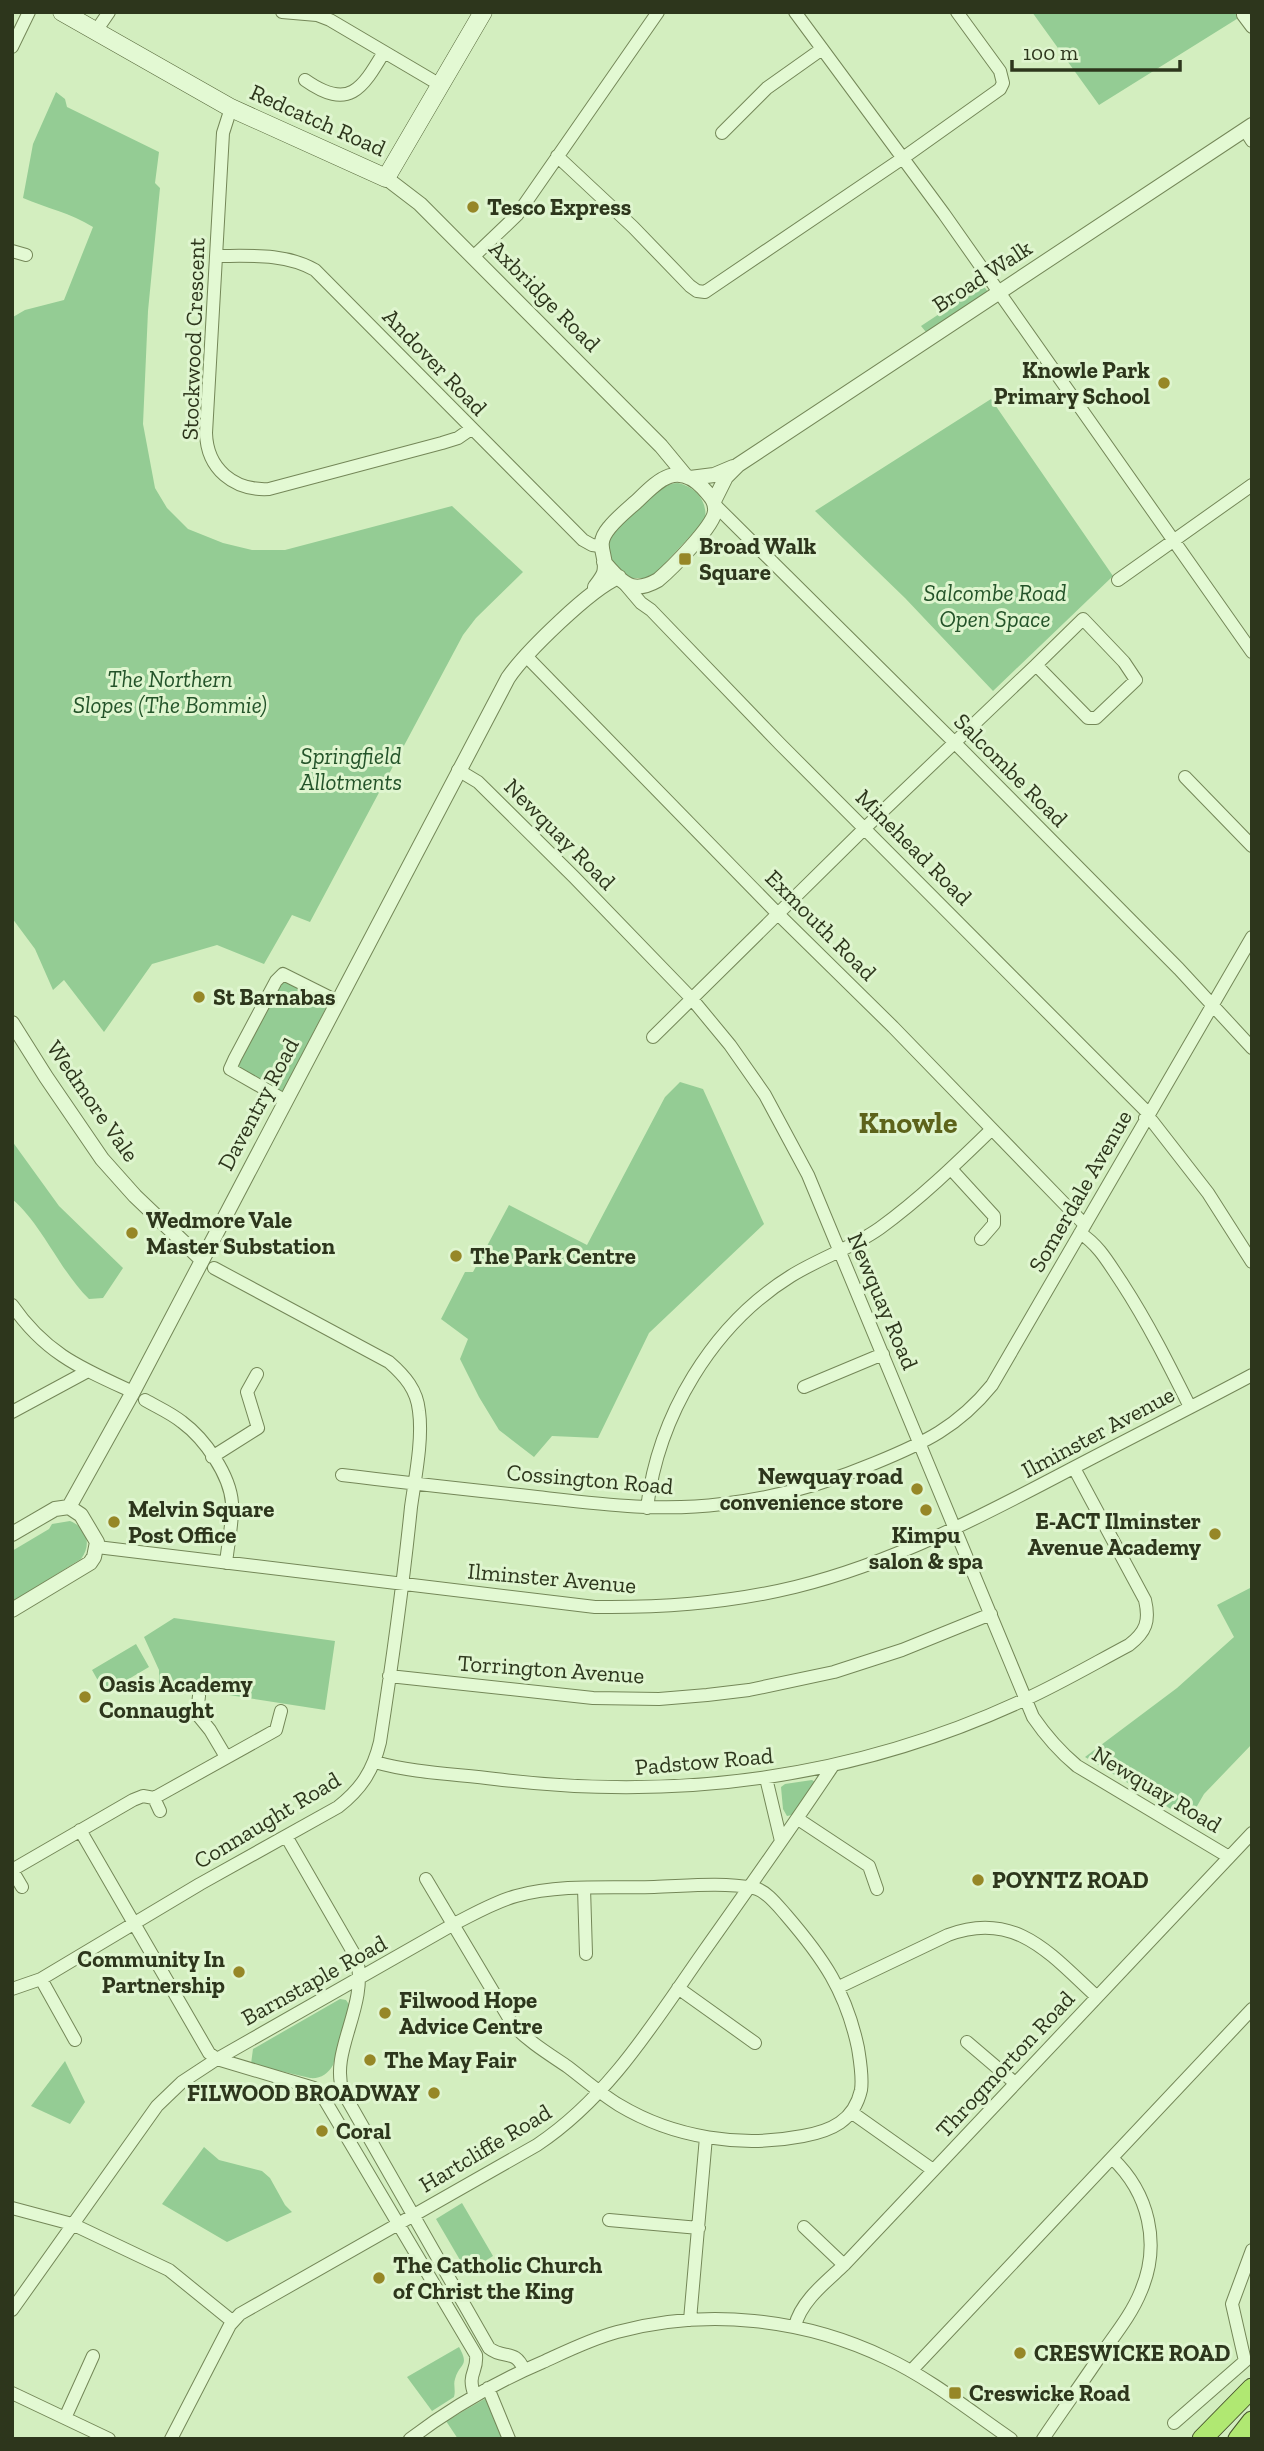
<svg xmlns="http://www.w3.org/2000/svg" width="1264" height="2451" viewBox="0 0 1264 2451" font-family="'Zilla Slab',serif">
  <rect width="100%" height="100%" fill="#d3eebf"/>
  <path fill="#94cc94" d="M1032 12H1248L1099 105Z
    M56 92 65 99 67 107 159 152 155 183 160 188 148 311 143 424 155 488 167 508 188 529 223 543 252 550H285L452 506 523 572 476 618 463 635 310 922 292 915 264 964 217 945 152 964 104 1032 64 980 53 990 35 949 12 918 13 317 25 310 64 300 93 227C71 213 46 208 23 198L33 144Z
    M983 285 988 292 926 332 921 326Z
    M991 399 1113 576 993 691 905 598 815 511Z
    M678 483C696 487 708 501 705 520L656 573 649 578H630C615 569 600 549 613 532 619 524 629 517 637 509 649 498 660 484 678 483Z
    M283 976 329 1002 282 1093 241 1071 238 1065Z
    M680 1082 703 1089 764 1224 649 1333 598 1438 552 1436 534 1457 499 1430 479 1397 460 1359 468 1339 441 1319 465 1272H473L509 1205 587 1245 665 1097Z
    M12 1141 59 1206 123 1268 103 1298 89 1299C60 1271 42 1224 12 1199Z
    M70 1521C87 1528 92 1544 81 1559L12 1602V1551L49 1529 52 1524Z
    M1252 1587V1744L1204 1794 1189 1820 1085 1757 1177 1688 1234 1637 1217 1605Z
    M174 1618 335 1641 325 1710 159 1684V1670L144 1637Z
    M136 1644 149 1667 105 1693 92 1670Z
    M812 1780 815 1782 792 1815 787 1816 783 1809 781 1787 785 1784Z
    M340 1999 346 2000 350 2006 333 2065C328 2074 320 2079 310 2078L251 2064 253 2049Z
    M65 2061 85 2102 70 2124 31 2106Z
    M204 2147 219 2160 262 2171 270 2178 285 2205 292 2212 227 2242 162 2204Z
    M462 2203 493 2256 467 2272 436 2219Z
    M459 2347C470 2367 460 2362 455 2379 453 2385 456 2390 454 2397L432 2411 407 2377Z
    M488 2397 505 2439H458L446 2421Z"/>
  <g fill="none" stroke-linecap="round" stroke-linejoin="round">
    <g stroke="#748758" stroke-width="14">
      <path id="minor" d="M282 12 317 15 330 20 442 86
        M795 12 944 214 1252 652
        M1243 15 1252 27
        M96 31 109 12
        M12 47 29 12
        M305 80C349 111 362 89 384 52
        M231 108 223 133 206 433C207 469 234 491 269 489L442 443 458 438 471 429
        M1245 130 1252 141
        M722 133 767 88 822 49
        M557 156 633 227 690 286 697 291 705 292 903 158 1000 89 1003 83 1000 71 957 12
        M12 251 26 255
        M217 256C250 256 285 253 315 270L583 540 592 545 600 546
        M473 257 517 215 658 12
        M715 505 955 743 1179 969 1252 1048
        M1118 580 1252 485
        M624 583 641 603 651 610 780 744 1148 1113
        M526 656 778 914 893 1027 1085 1225
        M458 770 478 782 574 877 692 999 730 1045 765 1095 808 1175 1033 1717C1046 1736 1059 1751 1077 1766L1229 1857
        M1185 777 1252 846
        M653 1037 865 828 1036 665 1088 718H1096L1136 680 1124 662 1083 619 1036 665
        M286 1101 230 1069 235 1058 276 981 283 974 337 1001
        M1145 1118 1152 1121 1208 1193 1252 1262
        M951 1169 994 1216V1224L981 1239
        M1080 1233C1100 1246 1109 1264 1122 1283 1148 1323 1169 1365 1190 1407
        M12 1305C46 1354 81 1368 133 1392
        M804 1387 883 1354
        M145 1400C157 1407 171 1413 182 1422 205 1439 230 1475 232 1503 233 1523 228 1543 226 1563
        M12 1412 88 1371
        M212 1457 258 1428 247 1392 257 1374
        M342 1475C407 1483 472 1490 537 1497 599 1504 660 1512 722 1504 775 1498 825 1484 875 1463 924 1443 958 1427 992 1385L1252 937
        M647 1508C658 1416 712 1325 791 1276 820 1258 852 1248 880 1228 920 1199 956 1164 991 1130
        M97 1547 595 1607C663 1608 729 1603 795 1587 893 1563 984 1515 1073 1468 1132 1437 1192 1407 1252 1375
        M389 1676 593 1698 659 1699 707 1695 749 1690 834 1672 902 1650 991 1614
        M199 1696 197 1714 210 1730 226 1757
        M375 1762C413 1773 456 1774 495 1779 680 1802 857 1778 1026 1699 1061 1683 1095 1663 1129 1645 1146 1632 1150 1621 1145 1600L1074 1468
        M766 1778 781 1841
        M154 1798 160 1811
        M798 1819 869 1866 877 1889
        M80 1830 209 2053 217 2059 314 2088 323 2097 476 2355C478 2373 466 2373 475 2396
        M286 1836 357 1959C368 2008 329 2051 343 2092L489 2348C504 2360 515 2348 524 2370
        M12 1870 133 1800 143 1796 154 1798 276 1730 281 1711
        M12 1870 22 1887
        M584 1888 586 1954
        M41 1979 75 2040
        M839 1987 948 1935C1016 1909 1052 1956 1097 1997
        M678 1988 755 2043
        M12 1989 41 1979 200 1884 338 1807C361 1789 373 1771 380 1742 392 1664 403 1586 411 1507 415 1478 423 1440 419 1411 417 1390 405 1376 389 1362L214 1268
        M967 2042 1015 2083
        M851 2112 933 2170
        M12 2208 72 2224 169 2270 232 2321
        M609 2220 699 2228
        M804 2227 844 2265
        M12 2310 157 2106 182 2082 217 2059 454 1924C474 1914 494 1902 516 1896 560 1884 609 1888 654 1887 686 1886 722 1882 754 1888 766 1890 778 1906 786 1915 823 1958 846 1991 858 2048 860 2061 863 2077 861 2090 854 2121 831 2131 803 2136 741 2148 674 2138 619 2105 601 2094 585 2080 568 2067 549 2054 529 2042 513 2025L426 1879
        M690 2320 706 2137
        M795 2326C801 2301 826 2282 844 2265L1252 1833
        M911 2371 1252 2009
        M488 2388 509 2439
        M12 2393 109 2439
        M65 2418 93 2356
        M1174 2423 1245 2361 1232 2304 1252 2250
        M171 2439 230 2325 240 2314 537 2145C609 2097 653 2024 702 1954 746 1892 790 1830 832 1767
        M410 2439C451 2408 496 2382 543 2362 567 2351 591 2339 617 2332 706 2308 803 2318 886 2358 931 2379 970 2411 1011 2439
        M1043 2439C1061 2412 1080 2386 1098 2359 1113 2337 1131 2316 1141 2291 1161 2244 1149 2193 1112 2158"/>
    </g>
    <g stroke="#748758" stroke-width="16">
      <path id="tertiary" d="M386 178 420 204 661 446 685 475
        M690 478 714 475 733 467
        M714 501 726 477 738 465 1252 125
        M595 587C598 583 602 578 604 573 609 555 593 547 609 528 617 518 627 510 636 502 657 482 676 460 703 488 709 495 716 501 715 511 714 526 671 569 658 580 651 584 640 588 632 586 621 583 611 570 604 562
        M12 1023 46 1077 102 1159 135 1196 201 1259
        M69 1507 133 1392 508 678C525 653 591 588 619 577
        M12 1534 55 1509 69 1507 81 1515 97 1542 94 1557 90 1563 12 1610"/>
    </g>
    <g stroke="#57683b" stroke-width="19">
      <path id="secondary" d="M62 12 231 108 386 178 483 12"/>
    </g>
    <g stroke="#47542c" stroke-width="21">
      <path id="trunk" d="M1202 2439 1252 2388
        M1238 2439 1252 2421"/>
    </g>
    <use href="#minor" stroke="#e3f9d3" stroke-width="12"/>
    <use href="#tertiary" stroke="#e3f9d3" stroke-width="14"/>
    <use href="#secondary" stroke="#e3f9d3" stroke-width="18"/>
    <use href="#trunk" stroke="#b0e872" stroke-width="19"/>
  </g>
  <g fill="#968727" stroke="#dff5cf" stroke-width="2.5">
    <circle cx="473" cy="207" r="7"/>
    <circle cx="1164" cy="383" r="7"/>
    <rect x="678" y="552" width="14" height="14" rx="3.5"/>
    <circle cx="199" cy="997" r="7"/>
    <circle cx="132" cy="1233" r="7"/>
    <circle cx="456" cy="1256" r="7"/>
    <circle cx="917" cy="1489" r="7"/>
    <circle cx="926" cy="1510" r="7"/>
    <circle cx="114" cy="1522" r="7"/>
    <circle cx="1215" cy="1534" r="7"/>
    <circle cx="85" cy="1697" r="7"/>
    <circle cx="978" cy="1880" r="7"/>
    <circle cx="239" cy="1972" r="7"/>
    <circle cx="385" cy="2013" r="7"/>
    <circle cx="370" cy="2060" r="7"/>
    <circle cx="434" cy="2093" r="7"/>
    <circle cx="322" cy="2131" r="7"/>
    <circle cx="379" cy="2278" r="7"/>
    <circle cx="1020" cy="2353" r="7"/>
    <rect x="948" y="2386" width="14" height="14" rx="3.5"/>
  </g>
  <g text-anchor="middle" dominant-baseline="central" stroke-width="6" stroke-linejoin="round" paint-order="stroke">
    <g font-size="23" fill="#2d361c" stroke="#dff5cf">
      <text transform="translate(318 120) rotate(24)">Redcatch Road</text>
      <text transform="translate(982 276) rotate(-33)">Broad Walk</text>
      <text transform="translate(545 296) rotate(45)">Axbridge Road</text>
      <text transform="translate(193 339) rotate(-88)">Stockwood Crescent</text>
      <text transform="translate(435 362) rotate(46)">Andover Road</text>
      <text transform="translate(1011 770) rotate(45)">Salcombe Road</text>
      <text transform="translate(560 834) rotate(45)">Newquay Road</text>
      <text transform="translate(914 847) rotate(45)">Minehead Road</text>
      <text transform="translate(821 925) rotate(45)">Exmouth Road</text>
      <text transform="translate(93 1101) rotate(55)">Wedmore Vale</text>
      <text transform="translate(258 1104) rotate(-62)">Daventry Road</text>
      <text transform="translate(1080 1191) rotate(-60)">Somerdale Avenue</text>
      <text transform="translate(883 1301) rotate(67)">Newquay Road</text>
      <text transform="translate(1098 1432) rotate(-28)">Ilminster Avenue</text>
      <text transform="translate(590 1479) rotate(5)">Cossington Road</text>
      <text transform="translate(552 1578) rotate(5)">Ilminster Avenue</text>
      <text transform="translate(551 1669) rotate(4)">Torrington Avenue</text>
      <text transform="translate(704 1761) rotate(-5)">Padstow Road</text>
      <text transform="translate(1157 1789) rotate(31)">Newquay Road</text>
      <text transform="translate(267 1820) rotate(-31)">Connaught Road</text>
      <text transform="translate(314 1980) rotate(-29)">Barnstaple Road</text>
      <text transform="translate(1005 2064) rotate(-47)">Throgmorton Road</text>
      <text transform="translate(485 2148) rotate(-31)">Hartcliffe Road</text>
    </g>
    <g font-size="23" font-weight="bold" fill="#2d361c" stroke="#dff5cf" text-anchor="start">
      <text x="487" y="207">Tesco Express</text>
      <text x="1150" y="370" text-anchor="end">Knowle Park<tspan x="1150" dy="26">Primary School</tspan></text>
      <text x="699" y="546">Broad Walk<tspan x="699" dy="26">Square</tspan></text>
      <text x="213" y="997">St Barnabas</text>
      <text x="146" y="1220">Wedmore Vale<tspan x="146" dy="26">Master Substation</tspan></text>
      <text x="470" y="1256">The Park Centre</text>
      <text x="903" y="1476" text-anchor="end">Newquay road<tspan x="903" dy="26">convenience store</tspan></text>
      <text x="128" y="1509">Melvin Square<tspan x="128" dy="26">Post Office</tspan></text>
      <text x="1201" y="1521" text-anchor="end">E-ACT Ilminster<tspan x="1201" dy="26">Avenue Academy</tspan></text>
      <text x="926" y="1535" text-anchor="middle">Kimpu<tspan x="926" dy="26">salon &amp; spa</tspan></text>
      <text x="99" y="1684">Oasis Academy<tspan x="99" dy="26">Connaught</tspan></text>
      <text x="992" y="1880">POYNTZ ROAD</text>
      <text x="225" y="1959" text-anchor="end">Community In<tspan x="225" dy="26">Partnership</tspan></text>
      <text x="399" y="2000">Filwood Hope<tspan x="399" dy="26">Advice Centre</tspan></text>
      <text x="384" y="2060">The May Fair</text>
      <text x="420" y="2093" text-anchor="end">FILWOOD BROADWAY</text>
      <text x="336" y="2131">Coral</text>
      <text x="393" y="2265">The Catholic Church<tspan x="393" dy="26">of Christ the King</tspan></text>
      <text x="1034" y="2353">CRESWICKE ROAD</text>
      <text x="969" y="2393">Creswicke Road</text>
    </g>
    <g font-size="23" font-style="italic" fill="#235329" stroke="#dff5cf">
      <text x="995" y="593">Salcombe Road<tspan x="995" dy="26">Open Space</tspan></text>
      <text x="170" y="679">The Northern<tspan x="170" dy="26">Slopes (The Bommie)</tspan></text>
      <text x="351" y="756">Springfield<tspan x="351" dy="26">Allotments</tspan></text>
    </g>
    <g font-size="30" font-weight="bold" fill="#5d631b" stroke="#dff5cf">
      <text x="908" y="1123">Knowle</text>
    </g>
  </g>
  <rect width="1264" height="2451" fill="none" stroke="#2d361c" stroke-width="28"/>
  <path d="M1012 60v10h168v-10" fill="none" stroke="#2d361c" stroke-width="3.5"/>
  <text x="1023" y="60" font-size="21" fill="#2d361c" stroke="#dff5cf" stroke-width="5" paint-order="stroke">100 m</text>
</svg>
